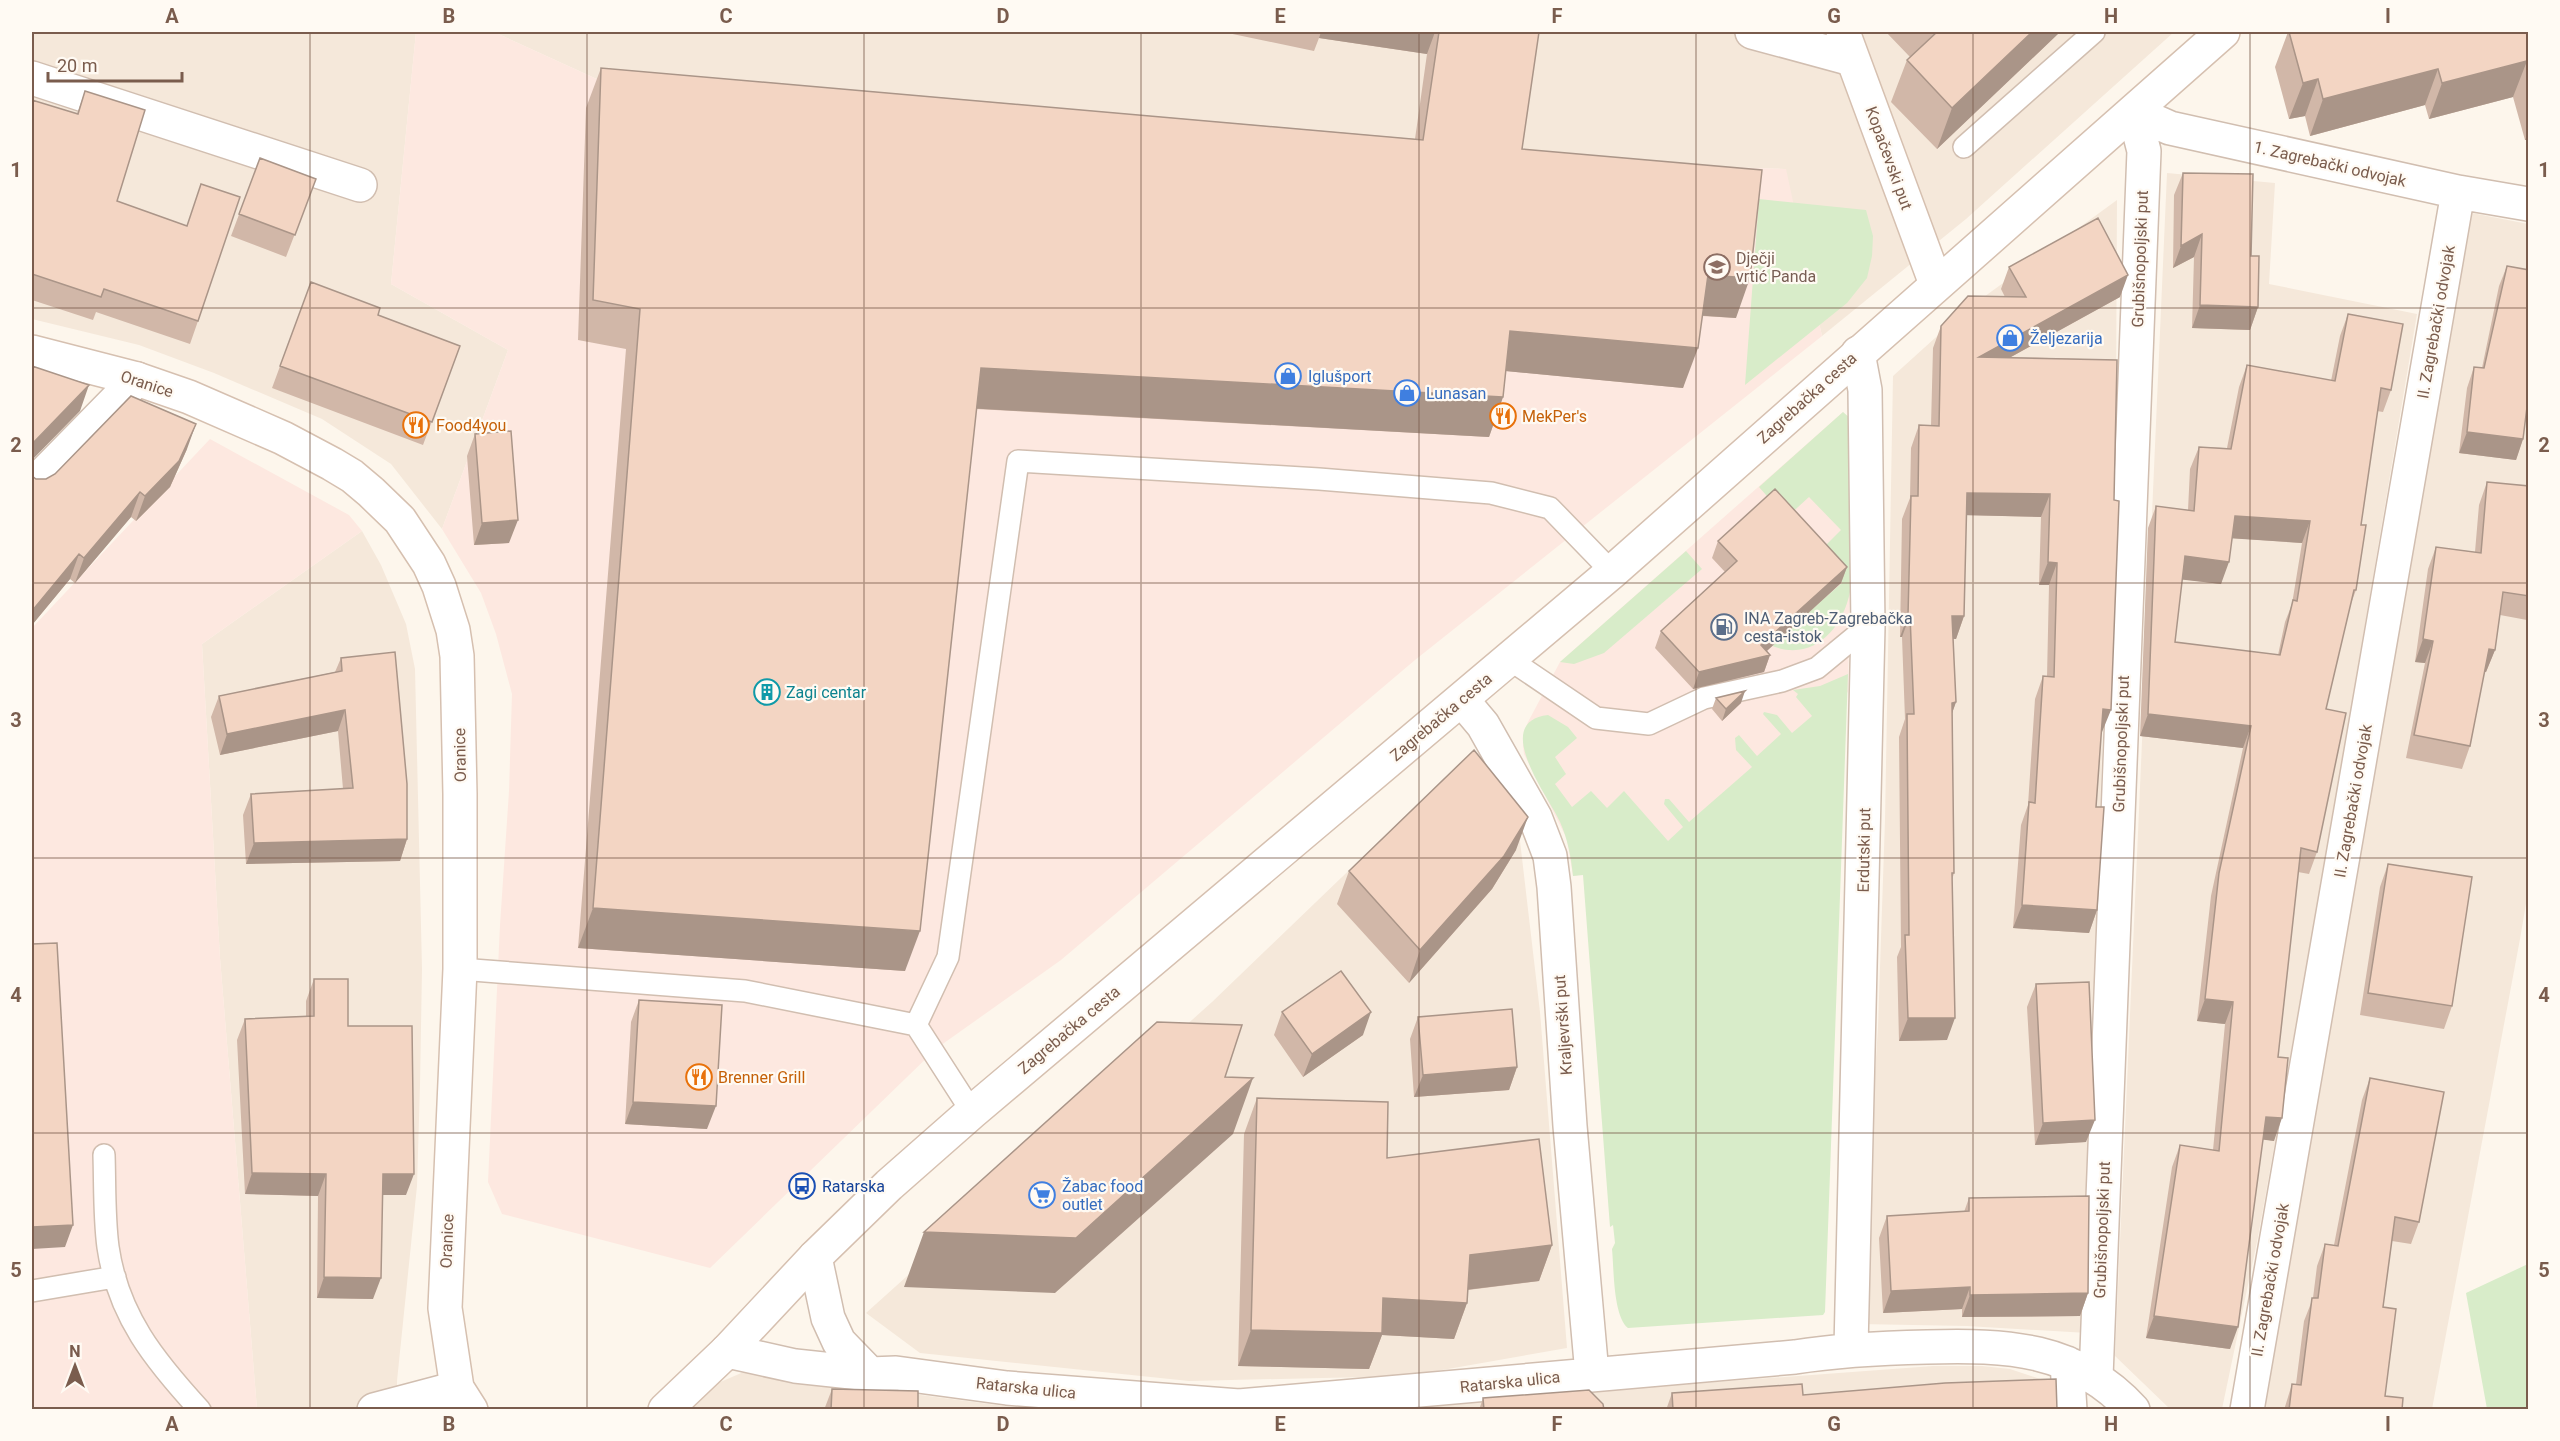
<svg xmlns="http://www.w3.org/2000/svg" width="2560" height="1441" viewBox="0 0 2560 1441" font-family="Roboto,sans-serif">
  <rect width="100%" height="100%" fill="#fdf6ec"/>
  <path fill="#f5e8da" d="M32 32H416L391 284 508 350 442 529 391 464 322 419 214 373 139 345 32 319Z
    M494 32H2174L1966 219 1822 336 1785 169 1312 155 634 96Z
    M2167 173 2275 183 2269 284 2417 314 2332 822 2258 1237 2222 1409H2170L2115 1356Z
    M2117 200 2116 403 2107 593 2098 880 2088 1333 1967 1326 1859 1324 1878 1027 1885 820 1893 376 1966 310Z
    M2472 213 2528 224V892L2520 939 2432 1409 2264 1410Z
    M362 531 381 565 406 624 415 669 422 969 420 1085 417 1186 397 1381V1409H257L220 958 202 644Z
    M1472 752 1520 841 1540 1012 1567 1348 1408 1376 1189 1381 920 1353 866 1313 1212 1002Z
    M1933 1366H1982L2010 1369 2043 1380 2046 1410H1396L1608 1390Z
    M746 1371 794 1374 905 1393 1028 1409 691 1410 718 1383Z"/>
  <path fill="#fde8e0" d="M416 32H494L634 96 1312 155 1786 169 1822 336 1415 660 1061 960 937 1048 710 1268 502 1214 488 1182 500 925 509 791 512 694 496 634 481 593 442 529 508 350 391 284Z
    M1843 412 1853 423 1848 692 1672 856 1573 876 1567 839 1524 754 1523 745V736L1528 722 1560 662Z
    M210 439 349 515 362 531 202 644 220 958 257 1409 32 1410V628Z"/>
  <path fill="#d8ecc9" d="M1759 199 1866 210 1873 236 1872 256 1867 278 1847 303 1745 385Z
    M1843 412 1851 419 1853 427 1850 592C1842 631 1811 663 1770 645L1842 583 1818 553 1841 530 1809 497 1786 518 1759 487Z
    M1686 551 1702 569 1604 653 1574 664 1560 662Z
    M1848 674 1825 1312 1823 1315 1628 1328C1613 1316 1614 1269 1612 1249L1615 1243 1613 1225 1610 1227 1583 875 1573 876C1571 857 1568 840 1560 822 1549 797 1490 722 1548 715L1568 727 1577 738 1555 757 1566 774 1555 784 1572 807 1591 791 1607 808 1624 791 1668 841 1683 827 1664 804 1665 799H1669L1689 822 1752 767 1736 750 1735 738 1739 735 1757 756 1781 734 1763 714 1764 712 1777 715 1792 733 1812 716 1796 697 1798 694 1793 690 1820 686Z
    M2528 1264V1409H2487L2466 1293Z"/>
  <g fill="none" stroke-linecap="round" stroke-linejoin="round">
    <g stroke="#d1beb0" stroke-width="24">
      <path id="lane" d="M1964 147 2094 32
        M1509 659 1596 718 1649 724 1704 698 1782 681 1817 668 1868 626
        M460 969 745 991 916 1025
        M972 1112 916 1025 948 957 1018 461 1319 479 1491 493 1550 508 1612 572
        M104 1155C105 1185 104 1217 108 1247 118 1316 155 1361 200 1410
        M32 1291 115 1277"/>
    </g>
    <g stroke="#d1beb0" stroke-width="36">
      <path id="street" d="M1752 32 1852 59
        M32 78 360 185
        M2134 112 2170 128 2458 192 2528 204
        M32 486 137 379
        M1462 700 1483 725 1535 817 1550 856 1554 887 1570 1126 1592 1374
        M815 1257 828 1318 839 1342 870 1374
        M1851 1348 1868 626 1865 390 1858 353
        M727 1351 795 1366 870 1374 896 1373 1007 1388 1239 1406 1795 1357C1839 1350 1882 1348 1927 1347 2007 1345 2075 1347 2133 1410
        M2067 1363 2070 1410
        M2096 1377 2144 151 2134 112
        M374 1410 457 1388
        M2247 1410 2458 192"/>
    </g>
    <g stroke="#d6c0b0" stroke-width="36">
      <path id="secondary" d="M1843 32 1936 284
        M32 352 137 379 189 397 283 438 332 464 352 476 371 492 400 520 429 564 439 586 453 630 457 656 460 794V969L445 1308 457 1388 471 1410
        M665 1410 727 1351 815 1257 889 1185 972 1112 1612 572 2223 32"/>
    </g>
    <use href="#lane" stroke="#fff" stroke-width="21"/>
    <use href="#street" stroke="#fff" stroke-width="33"/>
    <use href="#secondary" stroke="#fff" stroke-width="33"/>
  </g>
  <path fill="#d1b7a8" fill-rule="evenodd" d="M1223 32H1539L1522 149 1736 318 1702 316 1683 388 1506 371 1503 397 1489 437 976 409 905 971 578 948 626 349 578 340 586 108 601 68 1415 139 1427 54 1319 38 1314 51Z
    M1886 32H2060L1937 149 1891 102 1907 60 1910 57Z
    M2288 32H2529V139L2525 140 2513 97 2429 119 2425 105 2310 136 2305 116 2289 119 2275 67Z
    M85 91 117 201 187 226 201 184 198 321 190 344 96 312 93 320 32 300V100L77 114Z
    M260 158 316 179 286 257 231 236Z
    M2183 173 2251 256 2258 307 2250 330 2192 328 2194 257 2173 268 2174 195Z
    M2507 266 2523 439 2516 460 2459 453 2467 388 2474 367 2482 368 2499 286Z
    M2009 267 2120 297 2011 357 2117 360 2102 732H2101L2096 807 2097 910 2089 933 2013 928 2021 825 2028 805 2035 699 2043 676 2047 677 2049 585H2039L2041 517 1966 515 1964 616 1956 639H1953L1956 702 1952 713 1954 873 1952 880 1947 1040 1899 1041 1897 957 1901 947 1899 737 1905 719 1902 637H1900L1902 519 1910 498 1911 448 1919 425 1931 426 1933 348 1941 326 2005 297 2001 289Z
    M311 282 378 315 460 346 423 445 272 388Z
    M2348 314 2391 390 2383 412 2377 411 2361 525 2356 590 2349 609 2326 709 2317 852 2309 874 2298 872 2278 1057 2274 1141 2263 1139 2230 1349 2146 1338 2172 1167 2180 1145 2213 1150 2225 1024 2197 1021 2211 896 2243 748 2140 736 2148 528 2156 506 2188 510 2190 469 2199 447 2227 448 2239 387 2247 365 2331 381 2340 336ZM2232 538 2302 543 2292 604 2285 622 2278 655 2175 642 2182 579 2221 584Z
    M475 434 509 543 474 545 467 456Z
    M187 449 170 487 136 521 131 517 75 583 70 579 32 625V476L36 479H46Z
    M2487 482 2529 486V615L2527 620 2500 615 2495 650 2486 672H2484L2470 746 2462 769 2406 758 2425 663 2415 662 2428 569 2436 547 2475 552 2479 505Z
    M1718 541 1847 567 1841 583 1767 651 1770 655 1764 672 1693 689 1655 648 1661 631 1725 572 1712 558Z
    M341 658 407 839 400 861 246 864 243 815 251 794 343 789 338 731 220 755 211 717 219 696 335 672Z
    M1716 698 1741 703 1722 721 1712 709Z
    M1516 850 1492 889 1409 983 1337 904 1349 871Z
    M2388 864 2452 1006 2444 1029 2360 1015 2380 887Z
    M314 979 348 1026 406 1195H383L373 1299 317 1298 318 1196 245 1194 237 1040 245 1019 306 1016V1001Z
    M2036 984 2086 1142 2035 1145 2027 1007Z
    M639 1000 707 1129 625 1124 631 1022Z
    M1282 1012 1363 1035 1303 1077 1274 1035Z
    M1418 1017 1517 1067 1509 1090 1414 1097 1410 1039Z
    M2370 1078 2419 1222 2411 1244 2392 1241 2383 1307 2385 1396 2402 1410H2284L2292 1384H2296L2304 1321 2313 1298 2317 1266 2325 1244 2334 1245 2362 1100Z
    M1257 1098 1387 1158 1552 1245 1539 1281 1468 1290 1467 1303 1454 1339 1382 1335 1369 1369 1238 1366 1244 1134Z
    M1969 1198 2088 1293 2080 1316 1962 1317V1309L1883 1313 1879 1238 1887 1216 1964 1212Z
    M832 1389 918 1410H824Z
    M1672 1393 1803 1395 2057 1410H1666Z
    M1483 1398 1604 1410H1479Z"/>
  <path fill="#aa9588" d="M1321 32H1435L1427 54 1319 38Z
    M2032 32H2060L1937 149 1952 108Z
    M2527 61 2513 97 2429 119 2442 83Z
    M2438 69 2425 105 2310 136 2323 99Z
    M2318 79 2305 116 2289 119 2303 83Z
    M2529 131V139L2525 140Z
    M2202 234 2194 257 2173 268 2181 246Z
    M1708 275 1750 278 1736 318 1693 315Z
    M2128 275 2120 297 1971 379 1979 357Z
    M2200 305 2258 307 2250 330 2192 328Z
    M1510 331 1698 348 1683 388 1495 370Z
    M981 368 1503 397 1489 437 966 408Z
    M89 385 80 411 32 460V444Z
    M196 424 187 449 170 487 136 521 145 496Z
    M2467 432 2523 439 2516 460 2459 453Z
    M140 492 131 517 75 583 84 558Z
    M1967 493 2050 494 2041 517 1959 515Z
    M2235 516 2310 521 2302 543 2227 538Z
    M518 520 509 543 474 545 482 523Z
    M79 554 70 579 32 625V611Z
    M2185 556 2229 562 2221 584 2177 579Z
    M2048 562 2057 563 2049 585H2039Z
    M1847 567 1841 583 1759 658 1770 655 1764 672 1693 689 1699 672 1761 645Z
    M1908 615H1910L1902 637H1900Z
    M1952 616H1964L1956 639 1944 638Z
    M2423 639 2433 641 2425 663 2415 662Z
    M2489 649 2495 650 2486 672 2481 671Z
    M1745 691 1741 703 1722 721 1726 709Z
    M1956 702 1948 725 1952 703Z
    M2103 709 2111 710 2102 732 2095 731Z
    M345 710 338 731 220 755 227 734Z
    M2148 714 2251 726 2243 748 2140 736Z
    M1528 817 1516 850 1492 889 1409 983 1420 950Z
    M407 839 400 861 246 864 254 843Z
    M2022 905 2097 910 2089 933 2013 928Z
    M593 908 920 931 905 971 578 948Z
    M2205 999 2233 1002 2225 1024 2197 1021Z
    M1371 1012 1363 1035 1303 1077 1312 1054Z
    M1908 1018H1955L1947 1040 1899 1041Z
    M1517 1067 1509 1090 1414 1097 1423 1075Z
    M1253 1078 1233 1134 1055 1293 904 1287 924 1232Z
    M633 1102 716 1106 707 1129 625 1124Z
    M2266 1117 2282 1118 2274 1141 2258 1139Z
    M2095 1120 2086 1142 2035 1145 2043 1123Z
    M252 1173 326 1174 318 1196 245 1194Z
    M383 1174H414L406 1195H375Z
    M73 1225 65 1247 32 1249V1227Z
    M1552 1245 1539 1281 1457 1291 1470 1255Z
    M324 1277 381 1278 373 1299 317 1298Z
    M1970 1287 1962 1309 1883 1313 1891 1291Z
    M2088 1293 2080 1316 1962 1317 1970 1295Z
    M1383 1298 1467 1303 1454 1339 1382 1335 1369 1369 1238 1366 1251 1330Z
    M2154 1316 2238 1327 2230 1349 2146 1338Z"/>
  <path fill="#f3d5c3" stroke="#aa9588" stroke-width="1.5" fill-rule="evenodd" d="M1439 32H1539L1522 149 1762 170 1750 278 1708 275 1698 348 1510 331 1503 397 981 368 920 931 593 908 640 309 593 300 601 68 1423 140Z
    M1937 32H2032L1952 108 1907 60Z
    M2289 32H2529V67L2527 61 2442 83 2438 69 2323 99 2318 79 2303 83Z
    M85 91 145 110 117 201 187 226 201 184 240 197 198 321 104 289 101 297 32 274V100L78 114Z
    M260 158 316 179 295 235 239 214Z
    M2183 173 2253 174 2251 256H2259L2258 307 2200 305 2202 234 2181 246Z
    M2098 218 2128 275 1979 357 2117 360 2114 500 2119 501 2111 710 2103 709 2096 807H2104L2097 910 2022 905 2029 802 2035 803 2043 676 2054 677 2057 563 2048 562 2050 494 1967 493 1964 616H1952L1956 702 1952 703 1954 873H1952L1955 1018H1908L1905 935H1909L1907 714H1914L1910 615H1908L1911 496H1918L1919 425 1939 426 1941 326 1968 296 2026 297 2009 267Z
    M2507 266 2529 270V391L2523 439 2467 432 2474 367 2484 368Z
    M311 282 380 308 378 315 460 346 432 422 280 366Z
    M2348 314 2403 324 2391 390 2381 388 2361 525H2366L2356 590H2354L2326 709 2346 713 2317 852 2301 848 2278 1057 2288 1058 2282 1118 2266 1117 2238 1327 2154 1316 2180 1145 2219 1151 2233 1002 2205 999 2219 873 2251 726 2148 714 2156 506 2194 511 2199 447 2231 449 2247 365 2335 381ZM2235 516 2310 521 2297 601 2293 600 2280 655 2175 642 2185 556 2229 562Z
    M32 366 89 385 32 444Z
    M131 396 196 424 179 461 145 496 140 492 84 558 79 554 32 611V476L36 479H46L55 474Z
    M511 431 518 520 482 523 475 434Z
    M2487 482 2529 486V596L2503 592 2495 650 2489 649 2470 746 2414 735 2433 641 2423 639 2436 547 2481 553Z
    M1775 489 1847 567 1761 645 1770 655 1699 672 1661 631 1737 561 1718 541Z
    M395 652 407 784V839L254 843 251 794 353 788 345 710 227 734 219 696 342 671 341 658Z
    M1745 691 1726 709 1716 698Z
    M1474 750 1528 817 1504 856 1420 950 1349 871Z
    M2388 864 2472 877 2452 1006 2368 993Z
    M57 943 73 1225 32 1227V944Z
    M1341 971 1371 1012 1312 1054 1282 1012Z
    M314 979H348V1026H412L414 1174H383L381 1278 324 1277 326 1174 252 1173 245 1019 314 1016Z
    M2089 982 2095 1120 2043 1123 2036 984Z
    M639 1000 722 1005 716 1106 633 1102Z
    M1512 1009 1517 1067 1423 1075 1418 1017Z
    M1157 1022 1242 1025 1225 1077 1253 1078 1076 1238 924 1232Z
    M2370 1078 2444 1092 2419 1222 2395 1217 2383 1307 2396 1309 2385 1396 2403 1398 2402 1410H2289L2292 1384 2301 1385 2312 1298H2318L2325 1244 2338 1246Z
    M1257 1098 1388 1102 1387 1158 1539 1139 1552 1245 1470 1255 1467 1303 1383 1298 1382 1333 1251 1330Z
    M2089 1196 2088 1293 1970 1295V1287L1891 1291 1887 1216 1969 1211V1198Z
    M2056 1379 2057 1410H1673L1672 1393 1802 1384 1803 1395 1945 1383Z
    M832 1389 918 1391V1410H831Z
    M1589 1390 1603 1404 1604 1410H1484L1483 1398Z"/>
  <path fill="none" stroke="#7a5c4d" stroke-width="1.5" stroke-opacity="0.55" d="M310 32V1410M587 32V1410M864 32V1410M1141 32V1410M1419 32V1410M1696 32V1410M1973 32V1410M2250 32V1410M32 308H2528M32 583H2528M32 858H2528M32 1133H2528"/>
  <defs>
    <g id="school-ring" transform="scale(1.35)"><circle r="9.5" fill="#fffaf3" stroke="#8d6e63" stroke-width="1.5"/><path d="M0-5L7-2L0 1L-7-2ZM-4 1L0 2.5L4 1V4Q0 6-4 4Z" fill="#8d6e63"/></g>
    <g id="shop-ring" transform="scale(1.35)"><circle r="9.5" fill="#fffaf3" stroke="#3f7fe0" stroke-width="1.5"/><path d="M-5-2.5h2.3a2.7 3.5 0 0 1 5.4 0H5L5.5 6h-11ZM-1.5-2.5h3a1.5 2.3 0 0 0-3 0Z" fill="#3f7fe0"/></g>
    <g id="restaurant-ring" transform="scale(1.35)"><circle r="9.5" fill="#fffaf3" stroke="#e8710a" stroke-width="1.5"/><path d="M-5-6h1v4h1v-4h1v4h1v-4h1v5L-1.5 .5V6h-2V.5L-5-1ZM5-6V6H3V1.5H1.5Q1.5-4 5-6Z" fill="#e8710a"/></g>
    <g id="fuel-ring" transform="scale(1.35)"><circle r="9.5" fill="#fffaf3" stroke="#5c6f8a" stroke-width="1.5"/><path d="M-5.5-6h7V0h2V4h1.3V-2.5L3-4.5l.8-.8L6-3V5H2.5V1h-1V6h-7ZM-4.2-4.7v3.2H.2V-4.7Z" fill="#5c6f8a"/></g>
    <g id="building-ring" transform="scale(1.35)"><circle r="9.5" fill="#fffaf3" stroke="#0f9aa8" stroke-width="1.5"/><path d="M-4-6H4V6H1V3H-1V6H-4ZM-2.5-4.3h1.7v1.8h-1.7ZM.8-4.3h1.7v1.8H.8ZM-2.5-1h1.7V.8h-1.7ZM.8-1h1.7V.8H.8Z" fill="#0f9aa8"/></g>
    <g id="bus-ring" transform="scale(1.35)"><circle r="9.5" fill="#fffaf3" stroke="#1a4fb4" stroke-width="1.5"/><path d="M-5-6H5V4H4V6H2V4H-2V6H-4V4H-5ZM-3.5-4V0h7V-4ZM-3.5 1.2v1.5H-2V1.2ZM2 1.2v1.5H3.5V1.2Z" fill="#1a4fb4"/></g>
    <g id="supermarket-ring" transform="scale(1.35)"><circle r="9.5" fill="#fffaf3" stroke="#3f7fe0" stroke-width="1.5"/><path d="M-6-5.5h2.5l.6 2H6L4.5 2H-2.5L-4.4-4H-6ZM-1.5 3.2a1.3 1.3 0 1 0 .1 0ZM3 3.2a1.3 1.3 0 1 0 .1 0Z" fill="#3f7fe0"/></g>
  </defs>
  <g fill-rule="evenodd">
    <use href="#school-ring" x="1717" y="267"/>
    <use href="#shop-ring" x="2010" y="338"/>
    <use href="#shop-ring" x="1288" y="376"/>
    <use href="#shop-ring" x="1407" y="393"/>
    <use href="#restaurant-ring" x="1503" y="416"/>
    <use href="#restaurant-ring" x="416" y="425"/>
    <use href="#fuel-ring" x="1724" y="627"/>
    <use href="#building-ring" x="767" y="692"/>
    <use href="#restaurant-ring" x="699" y="1077"/>
    <use href="#bus-ring" x="802" y="1186"/>
    <use href="#supermarket-ring" x="1042" y="1195"/>
  </g>
  <g text-anchor="middle" dominant-baseline="central" stroke-width="4.5" stroke-linejoin="round" paint-order="stroke">
    <g font-size="16" fill="#7a5c4d" stroke="#fffaf3">
      <text transform="translate(1889 158) rotate(70)">Kopačevski put</text>
      <text transform="translate(2330 164) rotate(13)">1. Zagrebački odvojak</text>
      <text transform="translate(2140 259) rotate(-88)">Grubišnopoljski put</text>
      <text transform="translate(2436 322) rotate(-80)">II. Zagrebački odvojak</text>
      <text transform="translate(147 384) rotate(18)">Oranice</text>
      <text transform="translate(1807 398) rotate(-42)">Zagrebačka cesta</text>
      <text transform="translate(1441 717) rotate(-40)">Zagrebačka cesta</text>
      <text transform="translate(2121 744) rotate(-88)">Grubišnopoljski put</text>
      <text transform="translate(460 755) rotate(-91)">Oranice</text>
      <text transform="translate(2353 801) rotate(-80)">II. Zagrebački odvojak</text>
      <text transform="translate(1864 850) rotate(-89)">Erdutski put</text>
      <text transform="translate(1563 1025) rotate(-94)">Kraljevrški put</text>
      <text transform="translate(1069 1030) rotate(-40)">Zagrebačka cesta</text>
      <text transform="translate(2102 1230) rotate(-88)">Grubišnopoljski put</text>
      <text transform="translate(447 1241) rotate(-88)">Oranice</text>
      <text transform="translate(2270 1280) rotate(-80)">II. Zagrebački odvojak</text>
      <text transform="translate(1510 1382) rotate(-6)">Ratarska ulica</text>
      <text transform="translate(1026 1388) rotate(6)">Ratarska ulica</text>
    </g>
    <g font-size="16" fill="#785e54" stroke="#fffaf3" text-anchor="start">
      <text x="1736" y="258">Dječji<tspan x="1736" dy="18">vrtić Panda</tspan></text>
    </g>
    <g font-size="16" fill="#366cbe" stroke="#fffaf3" text-anchor="start">
      <text x="2030" y="338">Željezarija</text>
      <text x="1308" y="376">Iglušport</text>
      <text x="1426" y="393">Lunasan</text>
      <text x="1062" y="1186">Žabac food<tspan x="1062" dy="18">outlet</tspan></text>
    </g>
    <g font-size="16" fill="#c56008" stroke="#fffaf3" text-anchor="start">
      <text x="1522" y="416">MekPer's</text>
      <text x="436" y="425">Food4you</text>
      <text x="718" y="1077">Brenner Grill</text>
    </g>
    <g font-size="16" fill="#4e5e75" stroke="#fffaf3" text-anchor="start">
      <text x="1744" y="618">INA Zagreb-Zagrebačka<tspan x="1744" dy="18">cesta-istok</tspan></text>
    </g>
    <g font-size="16" fill="#0d838f" stroke="#fffaf3" text-anchor="start">
      <text x="786" y="692">Zagi centar</text>
    </g>
    <g font-size="16" fill="#164399" stroke="#fffaf3" text-anchor="start">
      <text x="822" y="1186">Ratarska</text>
    </g>
  </g>
  <rect width="2560" height="1441" fill="none" stroke="#fffaf3" stroke-width="66"/>
  <g transform="translate(75 1366)" stroke="#fffaf3" stroke-width="4.5" paint-order="stroke">
  <path d="M0-4.5L10 22L0 15L-10 22Z" fill="#7a5c4d"/>
  <text y="-9" font-size="16" font-weight="bold" text-anchor="middle" fill="#7a5c4d">N</text>
  </g>
  <path d="M48 72v9h134v-9" fill="none" stroke="#7a5c4d" stroke-width="3"/>
  <text x="57" y="72" font-size="18" fill="#7a5c4d" stroke="#fffaf3" stroke-width="4.5" paint-order="stroke">20 m</text>
  <rect x="33" y="33" width="2494" height="1375" fill="none" stroke="#7a5c4d" stroke-width="2"/>
  <g font-size="20" text-anchor="middle" font-weight="bold" fill="#7a5c4d">
    <text x="172" y="23">A</text>
    <text x="449" y="23">B</text>
    <text x="726" y="23">C</text>
    <text x="1003" y="23">D</text>
    <text x="1280" y="23">E</text>
    <text x="1557" y="23">F</text>
    <text x="1834" y="23">G</text>
    <text x="2111" y="23">H</text>
    <text x="2388" y="23">I</text>
    <text x="16" y="177">1</text>
    <text x="2544" y="177">1</text>
    <text x="16" y="452">2</text>
    <text x="2544" y="452">2</text>
    <text x="16" y="727">3</text>
    <text x="2544" y="727">3</text>
    <text x="16" y="1002">4</text>
    <text x="2544" y="1002">4</text>
    <text x="16" y="1277">5</text>
    <text x="2544" y="1277">5</text>
    <text x="172" y="1431">A</text>
    <text x="449" y="1431">B</text>
    <text x="726" y="1431">C</text>
    <text x="1003" y="1431">D</text>
    <text x="1280" y="1431">E</text>
    <text x="1557" y="1431">F</text>
    <text x="1834" y="1431">G</text>
    <text x="2111" y="1431">H</text>
    <text x="2388" y="1431">I</text>
  </g>
</svg>
